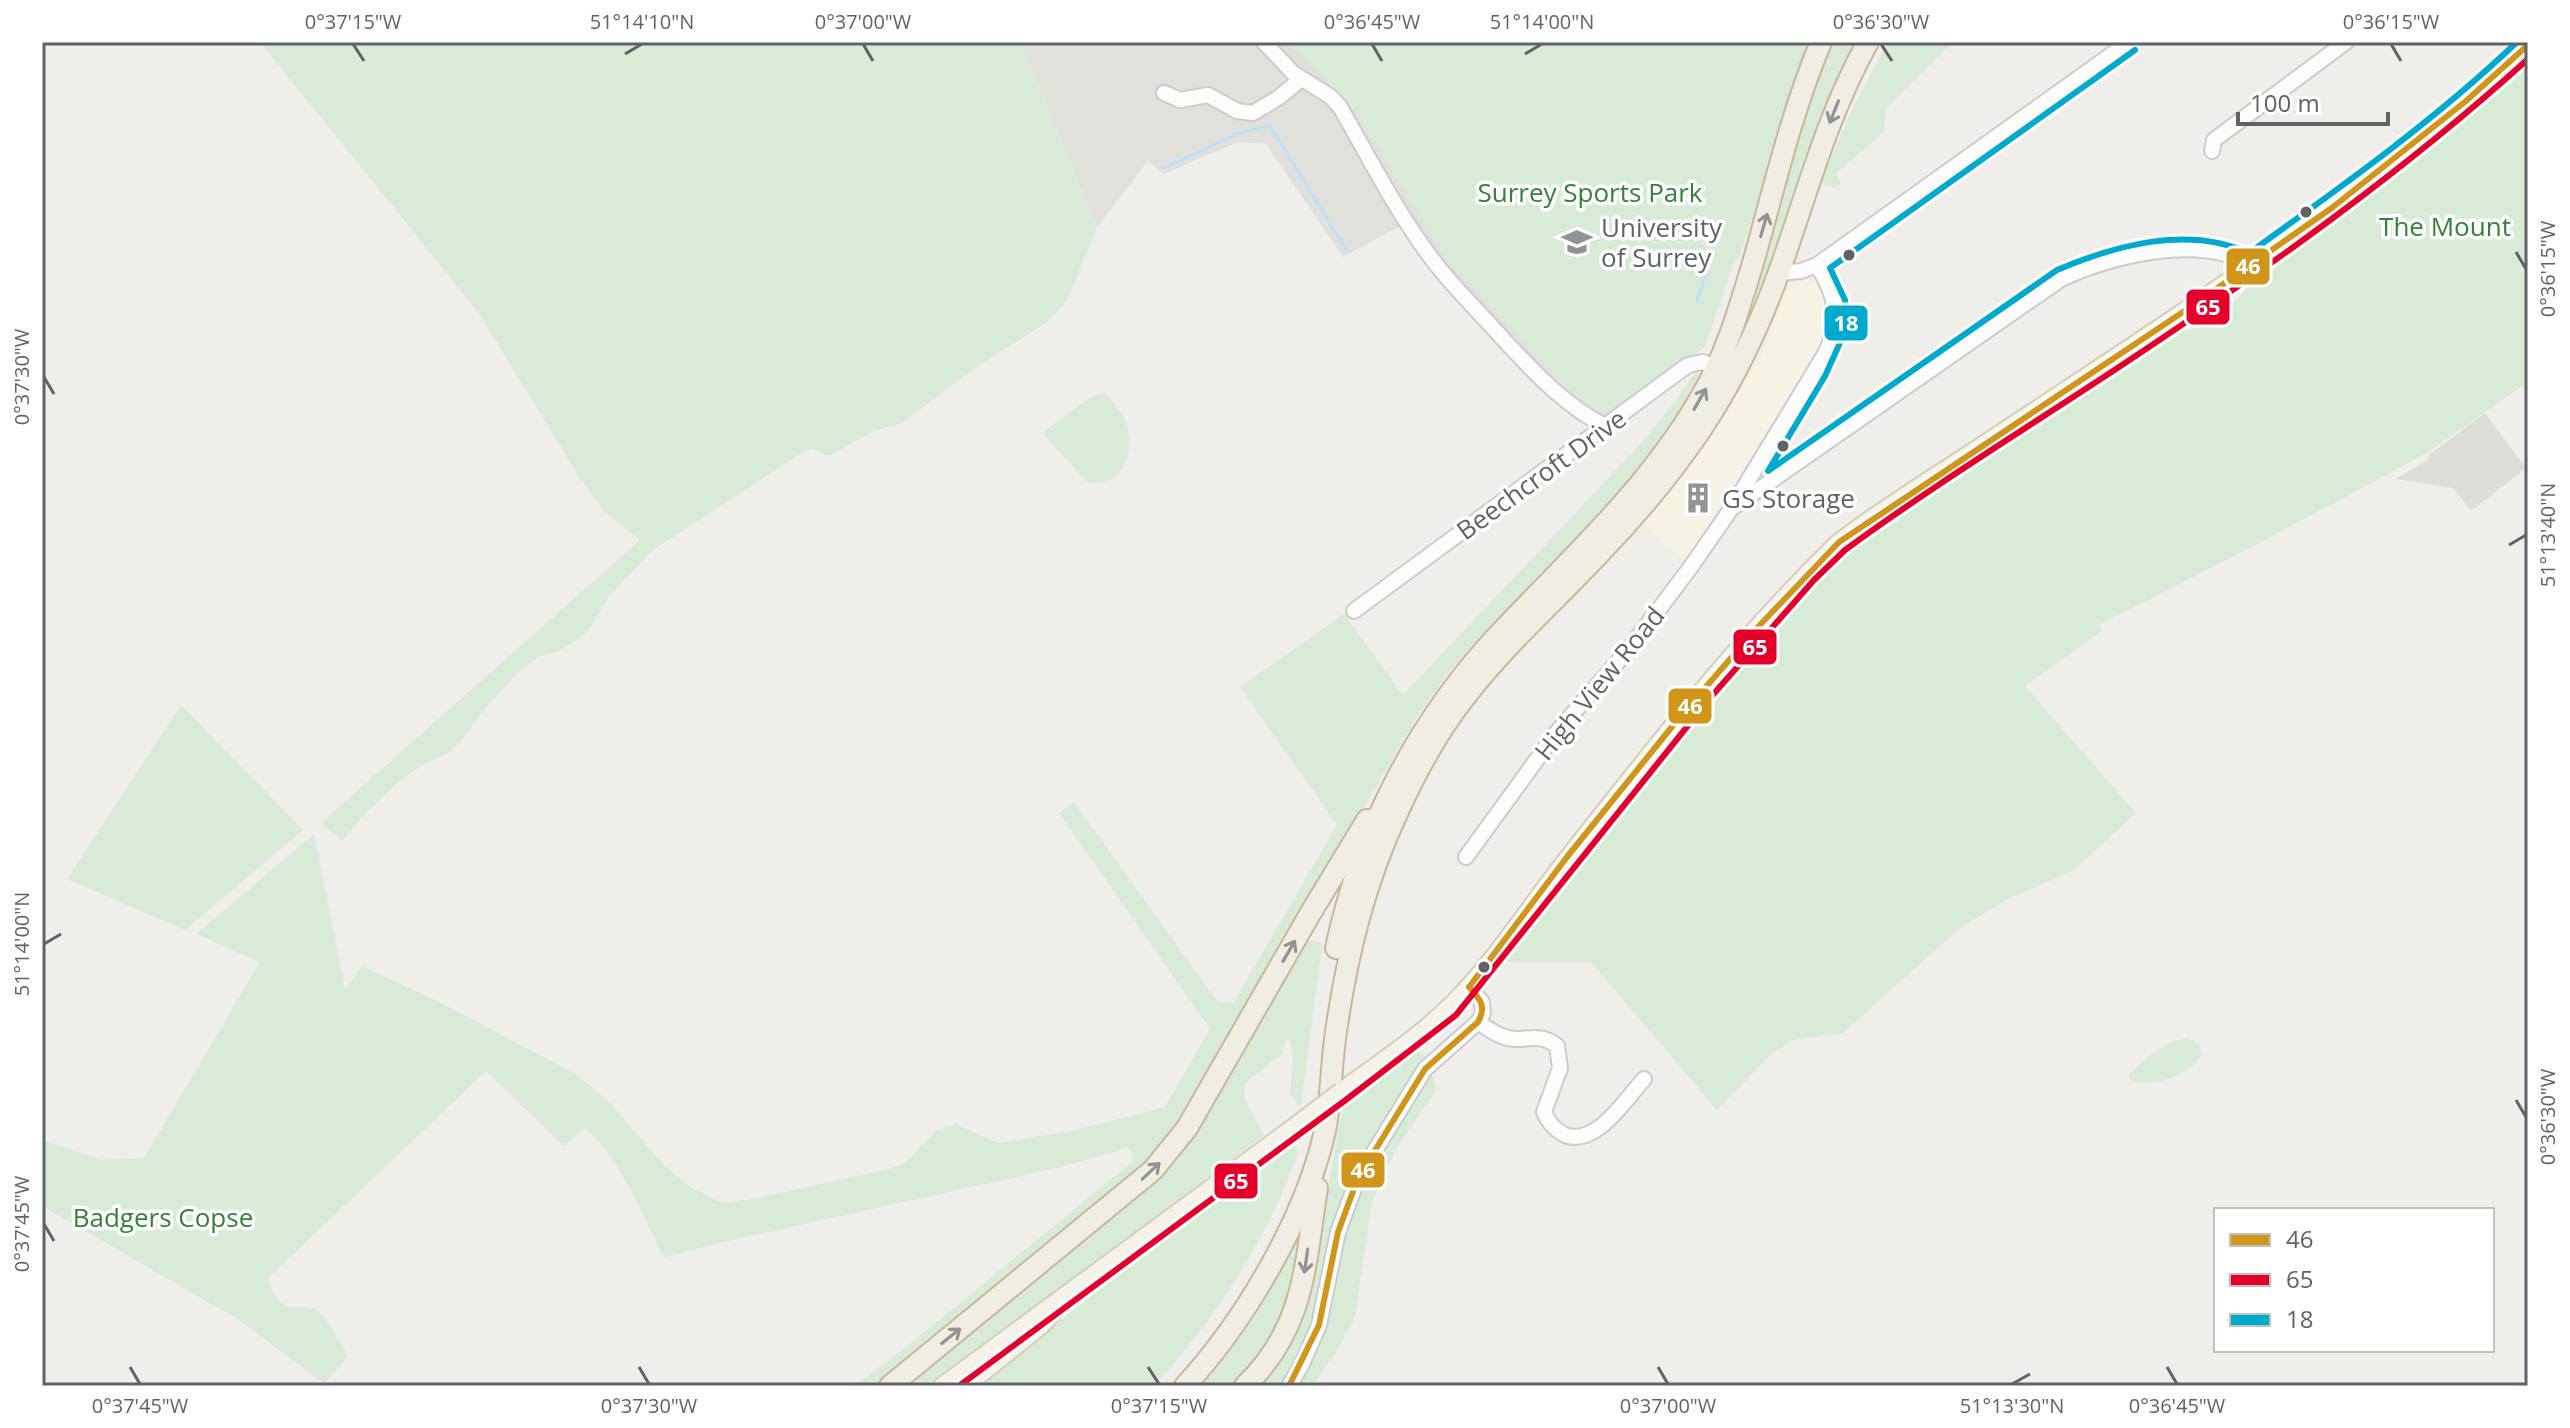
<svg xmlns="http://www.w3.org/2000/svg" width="2570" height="1428" viewBox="0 0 2570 1428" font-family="'Open Sans',sans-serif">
  <rect width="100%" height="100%" fill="#efeeea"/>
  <path fill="#f7f3e4" d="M1805 280H1813L1825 293 1831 319 1822 346 1783 413 1771 425 1685 562 1641 523 1715 427 1762 356 1786 291Z"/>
  <path fill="#dfddda" d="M2485 413 2526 468 2471 511 2453 488 2395 479 2428 460 2429 455Z"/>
  <path fill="#e2e0da" d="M1021 42H1802L1700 339 1580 423 1434 259 1409 221 1343 257 1266 144 1238 142 1164 174 1148 161 1097 227Z"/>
  <path fill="#d8ebd6" d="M260 42H1021L1097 227 1067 301 1046 323 975 368 902 423 874 431 828 456 812 449 803 452 653 550 610 595 590 628 579 639 556 652 538 657 518 673 486 707 462 740 448 753 424 764 398 782 362 817 342 841 321 823 640 540 603 510 580 478 478 312Z
    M1288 42H1809L1785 108 1766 178 1739 257 1735 259 1705 347 1604 419 1574 398 1442 254 1355 111Z
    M1830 42H1859L1782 241 1750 309 1747 308 1804 116Z
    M1888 42H1953L1886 108 1884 132 1835 174 1841 183 1836 188 1820 183 1852 110Z
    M2528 62V382L2425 454 2261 542 2099 625 2102 631 2025 686 2136 813 2074 870 2008 899 1961 927 1843 1033 1793 1040 1772 1053 1717 1110 1591 962H1504L1603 834 1711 701 1850 547 2172 335 2201 326 2226 311 2252 283 2296 246 2363 199 2478 109Z
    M1697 370 1700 378 1695 388 1645 464 1590 527 1480 637 1447 674 1416 718 1167 1147 885 1386H854L910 1344 1132 1162 1133 1152 1127 1148 1057 1168 706 1246 664 1258C642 1214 622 1162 585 1127L564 1146 486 1071 267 1279C286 1327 300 1295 320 1313 331 1323 340 1343 348 1356L324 1384 241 1321 42 1206V1140L102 1160 144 1158 260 962 196 934 314 834 345 990 362 966 441 1003 574 1073 608 1101 666 1167 690 1187 721 1203 753 1199 889 1169 905 1163 935 1131 956 1124 998 1143 1076 1130 1165 1107 1210 1029 1059 813 1074 802 1217 1001 1233 1003 1337 825 1240 687 1344 614 1403 695 1633 452 1671 407Z
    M1105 392C1112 401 1123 412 1126 423 1136 451 1123 491 1087 482L1044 435 1047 429 1091 397Z
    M181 705 303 830 185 930 67 879Z
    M1312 940 1320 942 1322 947 1301 1105 1299 1107 1290 1093 1293 1062 1290 1039 1285 1041 1282 1054 1244 1084 1245 1101 1264 1135 937 1386H904L1201 1120 1308 942Z
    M2187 1038 2198 1043 2202 1054C2190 1076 2154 1087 2131 1081L2129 1075C2146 1058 2163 1042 2187 1038Z
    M1417 1049 1427 1058 1437 1089 1396 1149 1372 1202 1355 1317 1337 1351 1312 1386H1257C1284 1358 1294 1338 1307 1302L1343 1106Z
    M1294 1140 1298 1153C1267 1239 1216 1319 1154 1386H982L1146 1250Z
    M1308 1212 1283 1323 1246 1374 1231 1386H1194Z"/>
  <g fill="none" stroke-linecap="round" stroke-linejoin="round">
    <path stroke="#bfe0f9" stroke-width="3" d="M1164 168 1239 133 1270 126 1347 251
      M1697 301 1709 265"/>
    <g stroke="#cbcccc" stroke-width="18">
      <path id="minor" d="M1264 42 1293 73 1331 97 1340 107C1370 159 1398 215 1435 263 1456 290 1481 314 1504 340 1535 373 1564 405 1605 426
        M1164 93 1180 100 1208 95 1237 111 1253 113 1278 98 1301 79
        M2212 151 2214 140 2346 42
        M1778 273 1801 271 1817 265 2129 42
        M1735 506 2061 279C2111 256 2201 233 2250 265
        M1354 611 1688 365 1702 362 1723 369
        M1466 857 1556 733 1629 649 1690 568 1731 509 1825 354C1842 321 1836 295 1817 265
        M1478 1022C1488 1029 1501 1038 1514 1039 1531 1039 1542 1034 1557 1046L1560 1068 1544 1112C1548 1122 1555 1130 1565 1135 1596 1147 1626 1099 1644 1079
        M1289 1386 1302 1364 1319 1325 1338 1232 1358 1178 1425 1069 1478 1022 1483 1013 1482 1002 1469 987"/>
    </g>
    <g stroke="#d7ceb8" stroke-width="20">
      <path id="major" d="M1341 1091C1378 1064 1418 1038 1451 1005 1495 962 1529 907 1567 859 1653 749 1739 639 1839 542 1884 508 1932 478 1980 447 2165 323 2367 199 2528 45
        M942 1386 1287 1132
        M966 1386 1042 1325 1058 1307"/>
    </g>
    <g stroke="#c8b996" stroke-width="24">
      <path id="highway" d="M1336 948C1361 830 1419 718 1502 631 1572 557 1646 490 1698 402 1726 357 1740 306 1755 256 1775 184 1792 111 1821 42
        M890 1386 1153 1170 1187 1128 1310 914 1367 820
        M1185 1386C1246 1319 1305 1219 1325 1131 1331 1101 1331 1069 1335 1039 1346 959 1364 883 1399 809 1417 770 1438 731 1465 697 1505 645 1553 603 1597 556 1635 517 1670 475 1700 431 1733 382 1759 327 1779 272 1807 194 1827 115 1868 42
        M1245 1386C1305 1328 1305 1265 1317 1188"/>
    </g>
    <use href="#minor" stroke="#fdfcfc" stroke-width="14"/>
    <use href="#major" stroke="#f4f2e9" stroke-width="16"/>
    <use href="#highway" stroke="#f0ede3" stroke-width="20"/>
    <g stroke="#d7ceb8" stroke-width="20" stroke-linecap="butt">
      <path id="major-bridge" d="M1287 1132 1341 1091"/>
    </g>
    <use href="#major-bridge" stroke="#f4f2e9" stroke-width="16"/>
    <g stroke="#fff" stroke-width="12">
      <path id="bus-1" d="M1469 987 1567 857 1679 718 1757 628 1839 542 2192 306 2333 207 2466 101 2528 45
        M1289 1386 1319 1325 1338 1232 1358 1178 1425 1069 1478 1022C1487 1006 1480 999 1469 987"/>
    </g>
    <g stroke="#fff" stroke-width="12">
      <path id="bus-2" d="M959 1386 1347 1099 1456 1015 1710 698 1814 580 1845 550C1935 484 2030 426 2122 365 2264 271 2402 173 2528 59"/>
    </g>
    <g stroke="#fff" stroke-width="12">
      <path id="bus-3" d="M2135 50 1830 268 1845 300 1847 316 1844 334 1825 376 1768 471 2057 270C2116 245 2188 225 2249 253 2341 187 2434 121 2517 42"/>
    </g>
    <use href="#bus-1" stroke="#d1951a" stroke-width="6"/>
    <use href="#bus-2" stroke="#e4002b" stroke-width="6"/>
    <use href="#bus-3" stroke="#00a9ce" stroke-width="6"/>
  </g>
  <defs><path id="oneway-shaft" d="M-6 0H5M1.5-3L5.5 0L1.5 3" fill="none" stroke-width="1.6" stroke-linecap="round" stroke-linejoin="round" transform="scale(2)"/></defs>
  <g stroke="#929393">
    <use href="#oneway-shaft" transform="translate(1834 112) rotate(112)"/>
    <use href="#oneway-shaft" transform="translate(1764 225) rotate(-74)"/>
    <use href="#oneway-shaft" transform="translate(1700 399) rotate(-60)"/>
    <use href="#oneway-shaft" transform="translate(1289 951) rotate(-60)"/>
    <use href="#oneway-shaft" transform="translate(1151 1171) rotate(-43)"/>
    <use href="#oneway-shaft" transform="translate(1306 1261) rotate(98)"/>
    <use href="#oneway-shaft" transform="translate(951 1336) rotate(-39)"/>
  </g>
  <path fill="none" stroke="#5f6368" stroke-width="3" d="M353 44 364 61M863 44 873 61M1372 44 1382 61M1881 44 1892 61M2391 44 2401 61M625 54 642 44M1525 54 1542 44M2516 252 2526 269M44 377 54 394M2509 545 2526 535M44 944 61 934M2516 1100 2526 1117M44 1224 54 1241M130 1367 140 1384M639 1367 649 1384M1148 1367 1159 1384M1658 1367 1668 1384M2167 1367 2177 1384M2012 1384 2030 1374"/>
  <defs>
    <g id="university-bare" transform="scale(2.4)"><path d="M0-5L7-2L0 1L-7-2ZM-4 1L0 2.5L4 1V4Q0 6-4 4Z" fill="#919496" stroke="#fff" stroke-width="2.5" paint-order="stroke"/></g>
    <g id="building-bare" transform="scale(2.4)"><path d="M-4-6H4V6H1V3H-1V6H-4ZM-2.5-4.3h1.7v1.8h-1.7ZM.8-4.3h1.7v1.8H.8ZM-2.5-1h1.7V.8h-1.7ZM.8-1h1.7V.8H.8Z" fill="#919496" stroke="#fff" stroke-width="2.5" paint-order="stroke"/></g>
  </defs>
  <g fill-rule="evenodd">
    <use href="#university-bare" x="1577" y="242"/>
    <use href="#building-bare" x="1698" y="498"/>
  </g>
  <g fill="#5f6368" stroke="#fff" stroke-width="3">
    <circle cx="2306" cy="212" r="7"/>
    <circle cx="1849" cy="255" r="7"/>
    <circle cx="1783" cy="446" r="7"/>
    <circle cx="1484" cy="967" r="7"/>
  </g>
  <g text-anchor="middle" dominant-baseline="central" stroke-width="7" stroke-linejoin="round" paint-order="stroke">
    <g font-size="26" fill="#348238" stroke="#fff">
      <text x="1590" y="192">Surrey Sports Park</text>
      <text x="2445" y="226">The Mount</text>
      <text x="163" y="1217">Badgers Copse</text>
    </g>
    <g font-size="26" fill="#5f6368" stroke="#fff" text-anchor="start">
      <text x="1601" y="227">University<tspan x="1601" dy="30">of Surrey</tspan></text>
      <text x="1722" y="498">GS Storage</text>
    </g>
    <g font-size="26" fill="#5f6368" stroke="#fff">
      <text transform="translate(1541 474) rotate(-36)">Beechcroft Drive</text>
      <text transform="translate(1599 683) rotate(-51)">High View Road</text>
    </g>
  </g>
  <g stroke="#fff" stroke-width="3">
    <rect x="2225" y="247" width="46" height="39" rx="8" fill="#d1951a"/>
    <rect x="2185" y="288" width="46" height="38" rx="8" fill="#e4002b"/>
    <rect x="1823" y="304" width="46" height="38" rx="8" fill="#00a9ce"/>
    <rect x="1732" y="628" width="46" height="38" rx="8" fill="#e4002b"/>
    <rect x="1667" y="687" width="46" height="38" rx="8" fill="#d1951a"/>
    <rect x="1340" y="1151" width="46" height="38" rx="8" fill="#d1951a"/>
    <rect x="1213" y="1162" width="46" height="38" rx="8" fill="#e4002b"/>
  </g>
  <g font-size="22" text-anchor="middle" font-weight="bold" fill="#fff">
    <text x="2248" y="274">46</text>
    <text x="2208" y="315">65</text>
    <text x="1846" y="331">18</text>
    <text x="1755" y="655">65</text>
    <text x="1690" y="714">46</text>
    <text x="1363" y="1178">46</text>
    <text x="1236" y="1189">65</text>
  </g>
  <rect width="2570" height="1428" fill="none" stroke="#ffffff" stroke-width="88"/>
  <rect x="2214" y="1208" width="280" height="144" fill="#ffffff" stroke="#bfc1c3" stroke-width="2"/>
  <rect x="2230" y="1234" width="40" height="12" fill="#d1951a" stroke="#bfc1c3" stroke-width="2"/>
  <text x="2286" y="1248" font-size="24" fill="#5f6368">46</text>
  <rect x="2230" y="1274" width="40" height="12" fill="#e4002b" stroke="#bfc1c3" stroke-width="2"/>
  <text x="2286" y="1288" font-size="24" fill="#5f6368">65</text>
  <rect x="2230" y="1314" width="40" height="12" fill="#00a9ce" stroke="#bfc1c3" stroke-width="2"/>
  <text x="2286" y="1328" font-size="24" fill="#5f6368">18</text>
  <path d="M2238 112v12h150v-12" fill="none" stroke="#5f6368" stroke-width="4"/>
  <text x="2250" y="112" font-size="24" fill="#5f6368" stroke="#ffffff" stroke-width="6" paint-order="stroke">100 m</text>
  <rect x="44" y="44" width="2482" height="1340" fill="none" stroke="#5f6368" stroke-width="3"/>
  <g font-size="20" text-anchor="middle" fill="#5f6368">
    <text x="353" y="29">0°37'15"W</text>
    <text x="642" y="29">51°14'10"N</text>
    <text x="863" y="29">0°37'00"W</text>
    <text x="1372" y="29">0°36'45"W</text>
    <text x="1542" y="29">51°14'00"N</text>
    <text x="1881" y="29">0°36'30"W</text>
    <text x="2391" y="29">0°36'15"W</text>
    <text transform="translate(2548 269) rotate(-90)" y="7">0°36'15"W</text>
    <text transform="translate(22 377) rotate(-90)" y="7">0°37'30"W</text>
    <text transform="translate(2548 535) rotate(-90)" y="7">51°13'40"N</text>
    <text transform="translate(22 944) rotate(-90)" y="7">51°14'00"N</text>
    <text transform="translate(2548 1117) rotate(-90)" y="7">0°36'30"W</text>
    <text transform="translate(22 1224) rotate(-90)" y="7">0°37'45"W</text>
    <text x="140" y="1413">0°37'45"W</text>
    <text x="649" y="1413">0°37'30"W</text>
    <text x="1159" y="1413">0°37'15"W</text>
    <text x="1668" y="1413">0°37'00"W</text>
    <text x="2012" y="1413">51°13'30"N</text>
    <text x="2177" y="1413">0°36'45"W</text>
  </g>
</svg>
